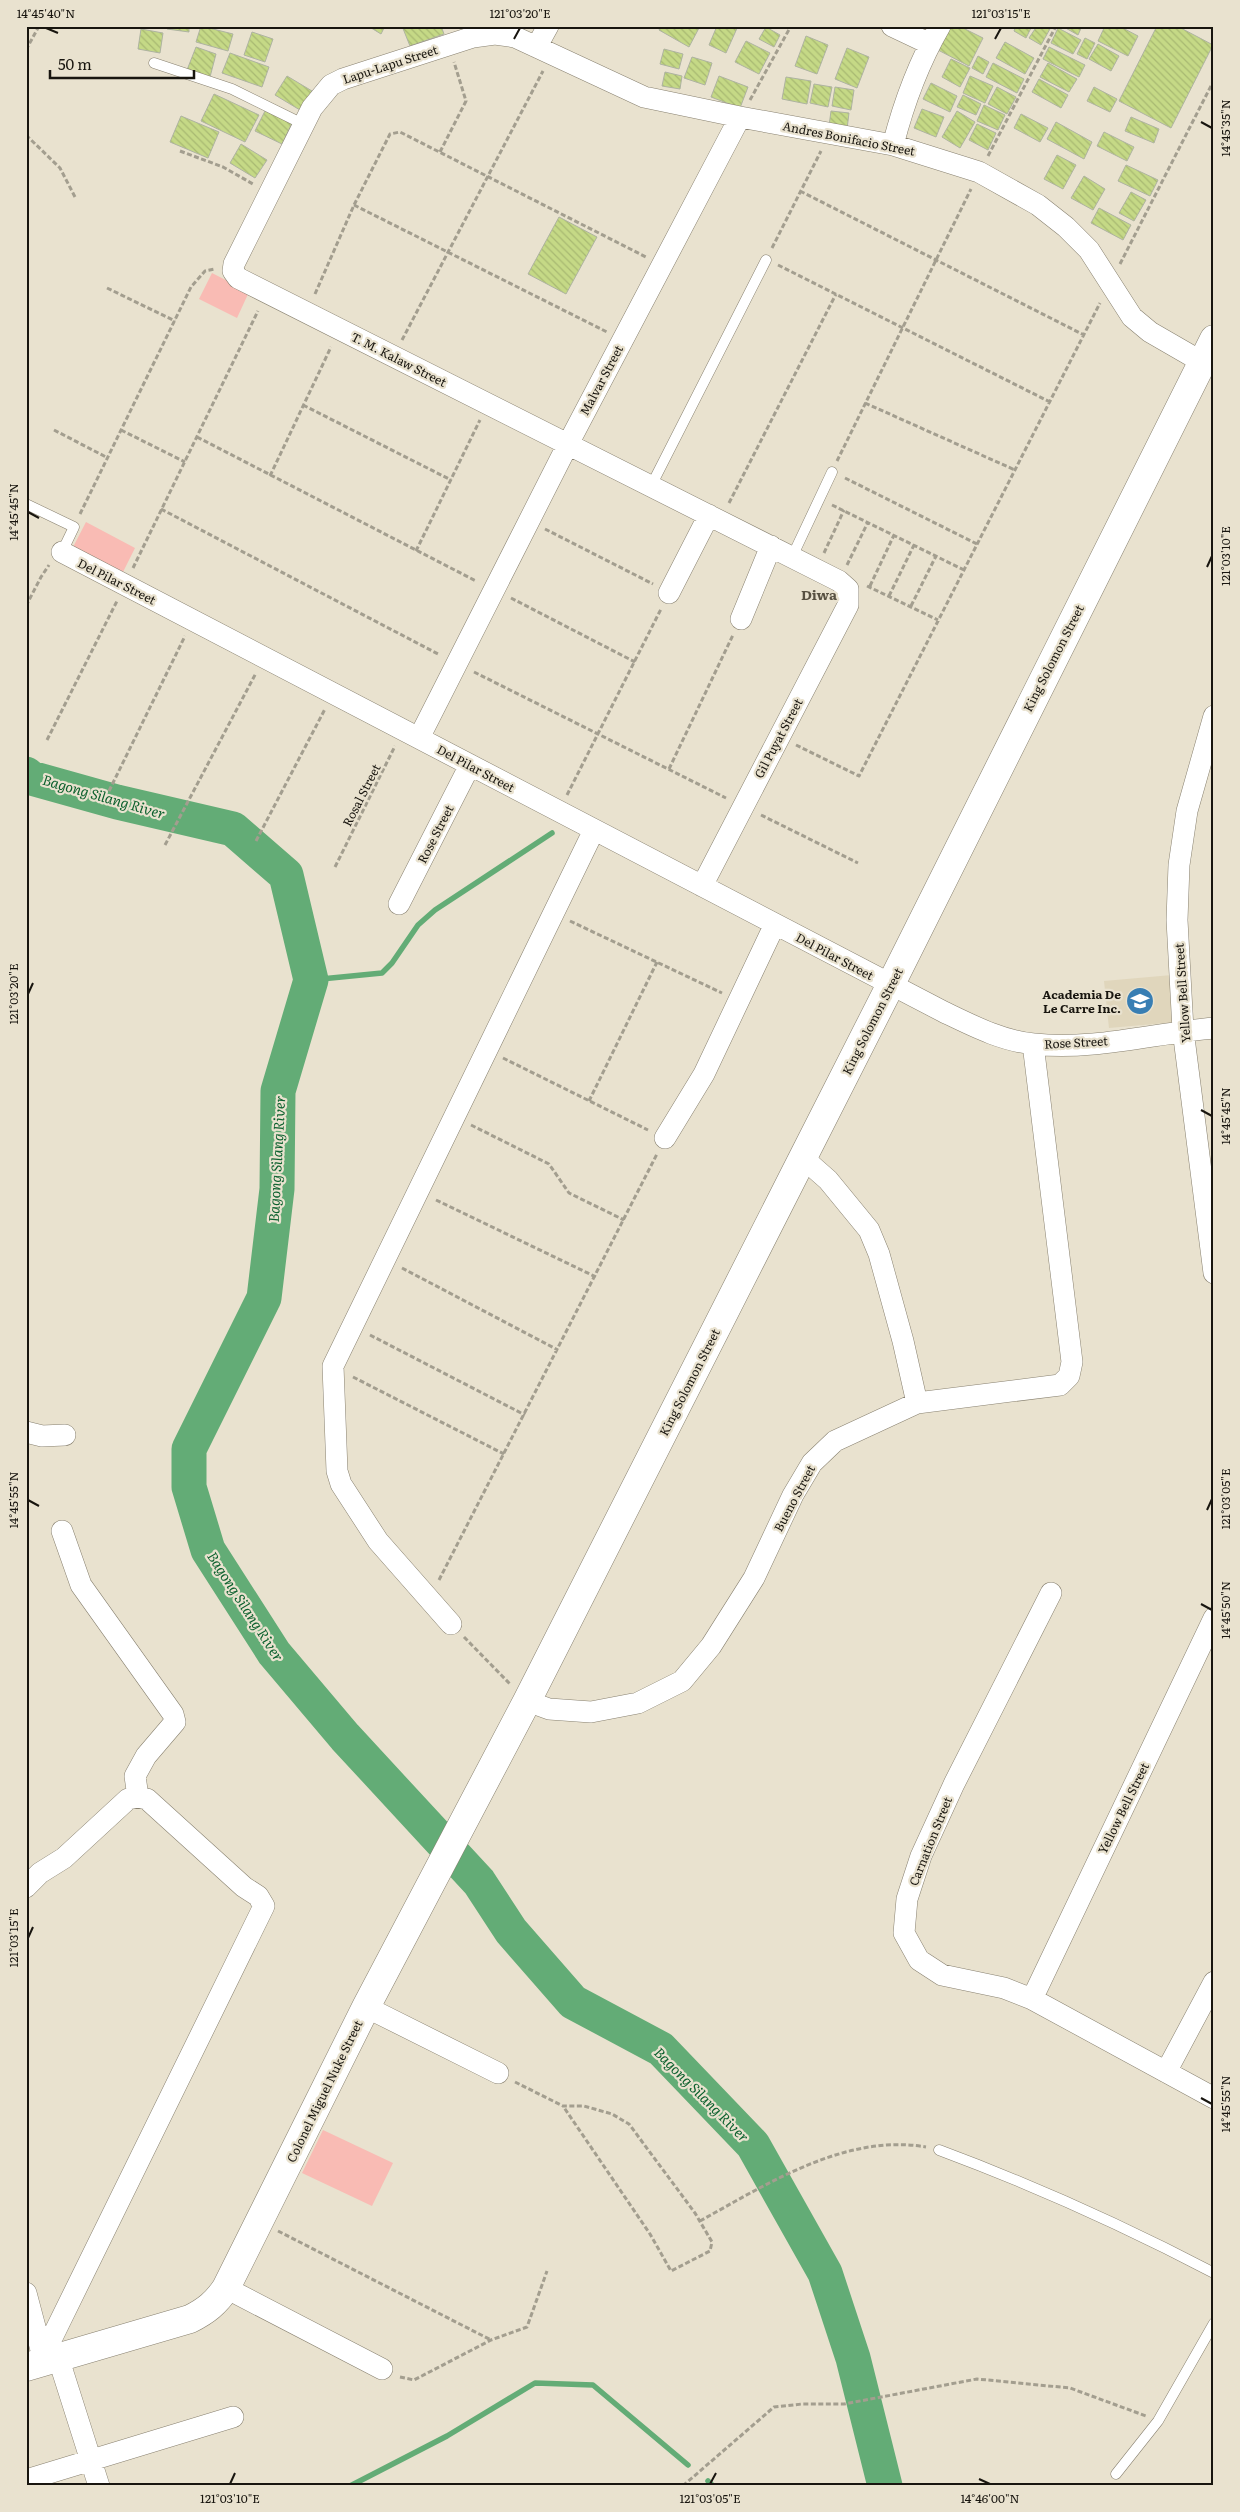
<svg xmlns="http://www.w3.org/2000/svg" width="1240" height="2512" viewBox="0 0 1240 2512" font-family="Literata,serif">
  <defs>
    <pattern id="building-back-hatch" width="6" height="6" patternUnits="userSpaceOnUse" patternTransform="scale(1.25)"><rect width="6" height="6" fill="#c5d986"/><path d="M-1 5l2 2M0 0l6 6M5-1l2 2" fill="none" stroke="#a8b972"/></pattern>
  </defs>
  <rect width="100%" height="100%" fill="#e9e2cf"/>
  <path fill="#e0d6bc" d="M1172 975 1177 1022 1109 1028 1104 981Z"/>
  <path fill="#f9bbb4" d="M212 273 249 292 237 318 199 299Z
    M86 522 135 548 121 576 71 551Z
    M323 2130 393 2163 372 2206 302 2173Z"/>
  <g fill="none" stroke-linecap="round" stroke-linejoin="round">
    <path stroke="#63ac76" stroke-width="5.5" d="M311 980 382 973 392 963 418 925 435 910 552 833
      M708 2481 713 2486
      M350 2486 447 2436 535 2383 593 2385 688 2465"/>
    <path stroke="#63ac76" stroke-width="35" d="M26 774 31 778 117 802 233 829 286 875 311 980 278 1091 277 1189 264 1298 189 1449V1487L208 1550 274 1653 345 1737 479 1882 511 1931 573 2002 661 2049 753 2145 825 2273 853 2358 885 2486"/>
  </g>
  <path fill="url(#building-back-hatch)" stroke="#aeb3a1" d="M167 26H189V32L167 29Z
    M201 26 233 34 228 51 196 42Z
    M368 26H385L381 34Z
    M402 26H441L444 34 410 46Z
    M661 26H697L699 28 689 47 659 30Z
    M717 26H738L726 53 709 45Z
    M950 26H959L983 38 969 66 938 50Z
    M1016 26H1032L1026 38 1014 31Z
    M1037 26 1051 27 1041 45 1029 38Z
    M1062 26H1082L1078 35Z
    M1105 26H1119L1138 36 1128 56 1098 41Z
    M1157 26H1177L1213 45 1171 128 1119 101Z
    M766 27 780 35 774 47 759 39Z
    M1058 28 1081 40 1073 54 1051 43Z
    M141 29 163 33 160 53 138 49Z
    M252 32 273 39 265 62 244 55Z
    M806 36 828 45 817 74 795 66Z
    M1085 38 1095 43 1087 59 1077 54Z
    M746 41 770 53 759 74 735 62Z
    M1005 42 1034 58 1025 74 996 58Z
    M1098 44 1119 56 1111 71 1089 59Z
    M196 47 216 54 210 77 187 70Z
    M1049 47 1085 65 1079 77 1043 59Z
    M847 48 869 57 857 88 835 79Z
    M664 49 683 54 679 69 660 64Z
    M230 53 269 67 262 87 222 73Z
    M978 56 989 62 983 74 972 68Z
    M692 57 712 63 705 85 684 78Z
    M951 59 970 68 960 87 942 77Z
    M993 63 1024 79 1017 93 986 77Z
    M1048 63 1077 79 1069 92 1040 77Z
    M665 72 682 76 680 89 662 86Z
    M287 76 312 91 300 110 275 95Z
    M719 76 748 87 740 108 711 97Z
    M970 76 993 86 985 103 963 93Z
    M786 77 811 81 807 104 782 99Z
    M1039 79 1068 95 1061 108 1032 92Z
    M931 83 957 96 950 112 923 99Z
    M814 84 832 87 828 107 810 103Z
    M835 87 854 90 851 110 832 106Z
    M997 87 1016 97 1007 114 988 104Z
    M1094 87 1117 99 1110 112 1087 101Z
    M214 94 259 115 245 142 201 121Z
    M963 95 981 104 976 115 957 107Z
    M984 105 1005 115 998 130 977 121Z
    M922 109 944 117 936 137 914 128Z
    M265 111 292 123 282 144 255 131Z
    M831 111 849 113 847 129 829 126Z
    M957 111 975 122 960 148 942 137Z
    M1021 114 1048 128 1040 142 1014 128Z
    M181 116 219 132 208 158 170 142Z
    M1131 117 1159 129 1154 143 1125 131Z
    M1056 122 1092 142 1084 159 1047 139Z
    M977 124 996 133 988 150 969 140Z
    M1104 132 1134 147 1127 161 1097 146Z
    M241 144 267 160 255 178 230 163Z
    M1057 155 1076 165 1063 189 1044 179Z
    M1126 165 1158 180 1150 196 1118 181Z
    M1084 176 1105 189 1093 210 1071 198Z
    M1131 192 1146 200 1134 221 1119 213Z
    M1099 208 1131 225 1123 240 1091 223Z
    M559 217 597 237 566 294 528 274Z"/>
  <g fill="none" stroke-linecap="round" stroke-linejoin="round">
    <g stroke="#888170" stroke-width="11">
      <path id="lane" d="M154 63 232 89 303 124
        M651 486 766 260
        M26 504 74 527 62 552
        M792 557 832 472
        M939 2150C1033 2185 1124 2226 1214 2273
        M1116 2474 1158 2421 1214 2323"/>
    </g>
    <g stroke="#888170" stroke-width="22">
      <path id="street" d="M892 26 930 44
        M537 46 548 26
        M893 145C904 102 918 64 940 26
        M62 552 944 1012C973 1026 1002 1041 1034 1044 1091 1051 1156 1033 1214 1028
        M669 593 709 515
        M741 619 771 546
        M1214 716 1187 811 1179 865 1177 920 1183 1030 1214 1273
        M419 738 568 444 740 117
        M702 886 848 605V589L839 581 238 278 233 271 234 264 312 108 331 85 343 79 473 37 495 34 515 37 644 97 740 117 893 145 979 172 1038 205 1066 227 1089 250 1132 317 1150 332 1202 362
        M399 904 470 765
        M665 1138 704 1074 775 924
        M803 1158 828 1180 869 1230 879 1254 903 1341 917 1403
        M26 1432 42 1436 65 1435
        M62 1531 81 1585 173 1714 175 1722 146 1756 135 1776 138 1797
        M1051 1593 954 1784 921 1856 907 1899 904 1933 919 1960 942 1975 1004 1988 1032 1999 1214 2098
        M451 1624 378 1541 341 1484 337 1471 333 1366 594 830
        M527 1701 549 1709 591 1712 638 1703 682 1681 711 1646 754 1578 793 1495 812 1463 835 1441 917 1403 1060 1385 1069 1376 1072 1362 1033 1044
        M26 1887 40 1873 64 1858 128 1799 138 1797 147 1799 244 1887 258 1896 264 1906 43 2356
        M1032 1999 1214 1618
        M366 2007 498 2073
        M1166 2072 1214 1982
        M226 2288 382 2369
        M26 2293 44 2361
        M58 2357 99 2486
        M26 2480 233 2417"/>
    </g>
    <g stroke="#888170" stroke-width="29">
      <path id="secondary" d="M26 2367 190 2319C206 2311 216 2303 226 2288L366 2007 527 1701 891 984 1214 339"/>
    </g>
    <path stroke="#a39e8f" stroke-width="3" stroke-dasharray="5 2.5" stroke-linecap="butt" d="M335 27 336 26
      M26 50 39 26
      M750 100 791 26
      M26 135 60 168 75 197
      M180 151 223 167 253 184
      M440 152 466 101 454 62
      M988 156 1056 26
      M800 191 1084 335
      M354 205 607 332
      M772 248 821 151
      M1120 264 1214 80
      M778 265 1050 402
      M107 288 175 321
      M315 294 354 205 390 134 400 132 646 257
      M402 340 543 71
      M865 403 1015 470
      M303 405 451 480
      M54 430 108 458
      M121 430 185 462
      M197 437 476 581
      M837 461 971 189
      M270 476 331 347
      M845 478 977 544
      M729 503 836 294
      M832 505 964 570
      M161 509 440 655
      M80 514 191 287 205 271 215 269
      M545 529 653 584
      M416 551 480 420
      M824 553 844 510
      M847 565 868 522
      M133 568 258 311
      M867 586 938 620
      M870 586 894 535
      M889 596 914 545
      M511 598 635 662
      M26 606 41 577 49 565
      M911 606 936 556
      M474 672 726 798
      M47 740 117 601
      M796 745 859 776 1100 303
      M669 769 733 635
      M109 791 185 636
      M567 795 661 609
      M761 815 858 863
      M256 841 325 709
      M165 845 256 673
      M335 867 395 746
      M570 921 722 993
      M503 1058 648 1130
      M589 1101 657 962
      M471 1125 549 1164 569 1193 624 1220
      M436 1200 596 1277
      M402 1268 558 1350
      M370 1335 525 1415
      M353 1377 504 1454
      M439 1580 657 1154
      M464 1637 510 1684
      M515 2082 563 2106H584L612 2114 629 2124 695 2213 712 2242 710 2251 671 2271 650 2234 563 2106
      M700 2221C767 2184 846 2133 926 2147
      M278 2231 491 2340
      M400 2377 414 2380 491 2340 527 2327 547 2271
      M687 2486 685 2484 774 2407 802 2404H844L977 2379 1070 2388 1146 2416"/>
    <use href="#lane" stroke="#fff" stroke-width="10"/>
    <use href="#street" stroke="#fff" stroke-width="21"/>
    <use href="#secondary" stroke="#fff" stroke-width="28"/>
  </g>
  <path fill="none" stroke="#18150f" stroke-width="2" d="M46 28 58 33M514 39 520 28M995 39 1001 28M1201 122 1212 128M28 512 39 518M1207 567 1212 556M28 994 33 983M1201 1110 1212 1116M28 1500 39 1506M1207 1510 1212 1499M1201 1604 1212 1610M28 1938 33 1927M1201 2098 1212 2104M979 2479 990 2484M230 2484 235 2473M710 2484 716 2473"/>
  <defs>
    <g id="school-disc" transform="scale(1.4375)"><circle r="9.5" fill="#387eb3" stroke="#e9e2cf"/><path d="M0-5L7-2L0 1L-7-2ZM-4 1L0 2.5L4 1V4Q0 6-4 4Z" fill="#fff"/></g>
  </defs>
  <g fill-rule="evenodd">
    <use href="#school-disc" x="1140" y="1001"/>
  </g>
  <g text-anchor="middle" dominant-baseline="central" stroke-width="4.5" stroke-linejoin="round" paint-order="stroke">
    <g font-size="12" fill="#18150f" stroke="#e9e2cf">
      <text transform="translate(390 64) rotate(-18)">Lapu-Lapu Street</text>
      <text transform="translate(849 138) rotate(11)">Andres Bonifacio Street</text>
      <text transform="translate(399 359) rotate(27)">T. M. Kalaw Street</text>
      <text transform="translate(601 380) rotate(-62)">Malvar Street</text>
      <text transform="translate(117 581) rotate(27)">Del Pilar Street</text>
      <text transform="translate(1053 658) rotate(-63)">King Solomon Street</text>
      <text transform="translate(778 738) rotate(-62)">Gil Puyat Street</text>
      <text transform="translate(476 768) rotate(28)">Del Pilar Street</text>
      <text transform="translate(361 795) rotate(-63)">Rosal Street</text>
      <text transform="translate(435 834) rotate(-63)">Rose Street</text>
      <text transform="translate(835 956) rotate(28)">Del Pilar Street</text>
      <text transform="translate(1182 993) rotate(-94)">Yellow Bell Street</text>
      <text transform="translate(872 1021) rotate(-63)">King Solomon Street</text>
      <text transform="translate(1076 1042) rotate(-3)">Rose Street</text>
      <text transform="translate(689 1382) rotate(-63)">King Solomon Street</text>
      <text transform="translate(794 1498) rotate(-62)">Bueno Street</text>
      <text transform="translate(1123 1808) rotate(-64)">Yellow Bell Street</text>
      <text transform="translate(930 1841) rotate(-68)">Carnation Street</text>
      <text transform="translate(324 2091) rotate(-64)">Colonel Miguel Nuke Street</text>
    </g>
    <g font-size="12" font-weight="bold" fill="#18150f" stroke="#e9e2cf" text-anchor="end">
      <text x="1121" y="994">Academia De<tspan x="1121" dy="14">Le Carre Inc.</tspan></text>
    </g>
    <g font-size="14" font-weight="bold" fill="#585142" stroke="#e9e2cf">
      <text x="819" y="594">Diwa</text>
    </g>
    <g font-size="14" font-style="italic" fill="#0c612e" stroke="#e9e2cf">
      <text transform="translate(104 796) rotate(16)">Bagong Silang River</text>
      <text transform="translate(276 1159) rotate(-87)">Bagong Silang River</text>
      <text transform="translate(246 1606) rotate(57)">Bagong Silang River</text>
      <text transform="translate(702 2094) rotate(45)">Bagong Silang River</text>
    </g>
  </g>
  <rect width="1240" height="2512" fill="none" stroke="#e9e2cf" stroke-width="55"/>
  <path d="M50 70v8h144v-8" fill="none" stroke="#18150f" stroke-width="2.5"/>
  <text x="58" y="70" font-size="15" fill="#18150f" stroke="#e9e2cf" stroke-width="4" paint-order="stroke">50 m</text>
  <rect x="28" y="28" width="1184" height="2456" fill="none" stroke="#18150f" stroke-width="2"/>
  <g font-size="12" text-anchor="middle" fill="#18150f">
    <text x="46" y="18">14°45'40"N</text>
    <text x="520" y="18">121°03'20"E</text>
    <text x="1001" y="18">121°03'15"E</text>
    <text transform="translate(1226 128) rotate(-90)" y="4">14°45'35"N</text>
    <text transform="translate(14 512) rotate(-90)" y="4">14°45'45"N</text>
    <text transform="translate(1226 556) rotate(-90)" y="4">121°03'10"E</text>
    <text transform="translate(14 994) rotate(-90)" y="4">121°03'20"E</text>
    <text transform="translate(1226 1116) rotate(-90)" y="4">14°45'45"N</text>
    <text transform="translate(1226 1499) rotate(-90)" y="4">121°03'05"E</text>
    <text transform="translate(14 1500) rotate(-90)" y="4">14°45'55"N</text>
    <text transform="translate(1226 1610) rotate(-90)" y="4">14°45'50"N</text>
    <text transform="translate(14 1938) rotate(-90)" y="4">121°03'15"E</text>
    <text transform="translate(1226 2104) rotate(-90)" y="4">14°45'55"N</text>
    <text x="230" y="2503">121°03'10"E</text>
    <text x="710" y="2503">121°03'05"E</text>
    <text x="990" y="2503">14°46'00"N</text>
  </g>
</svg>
